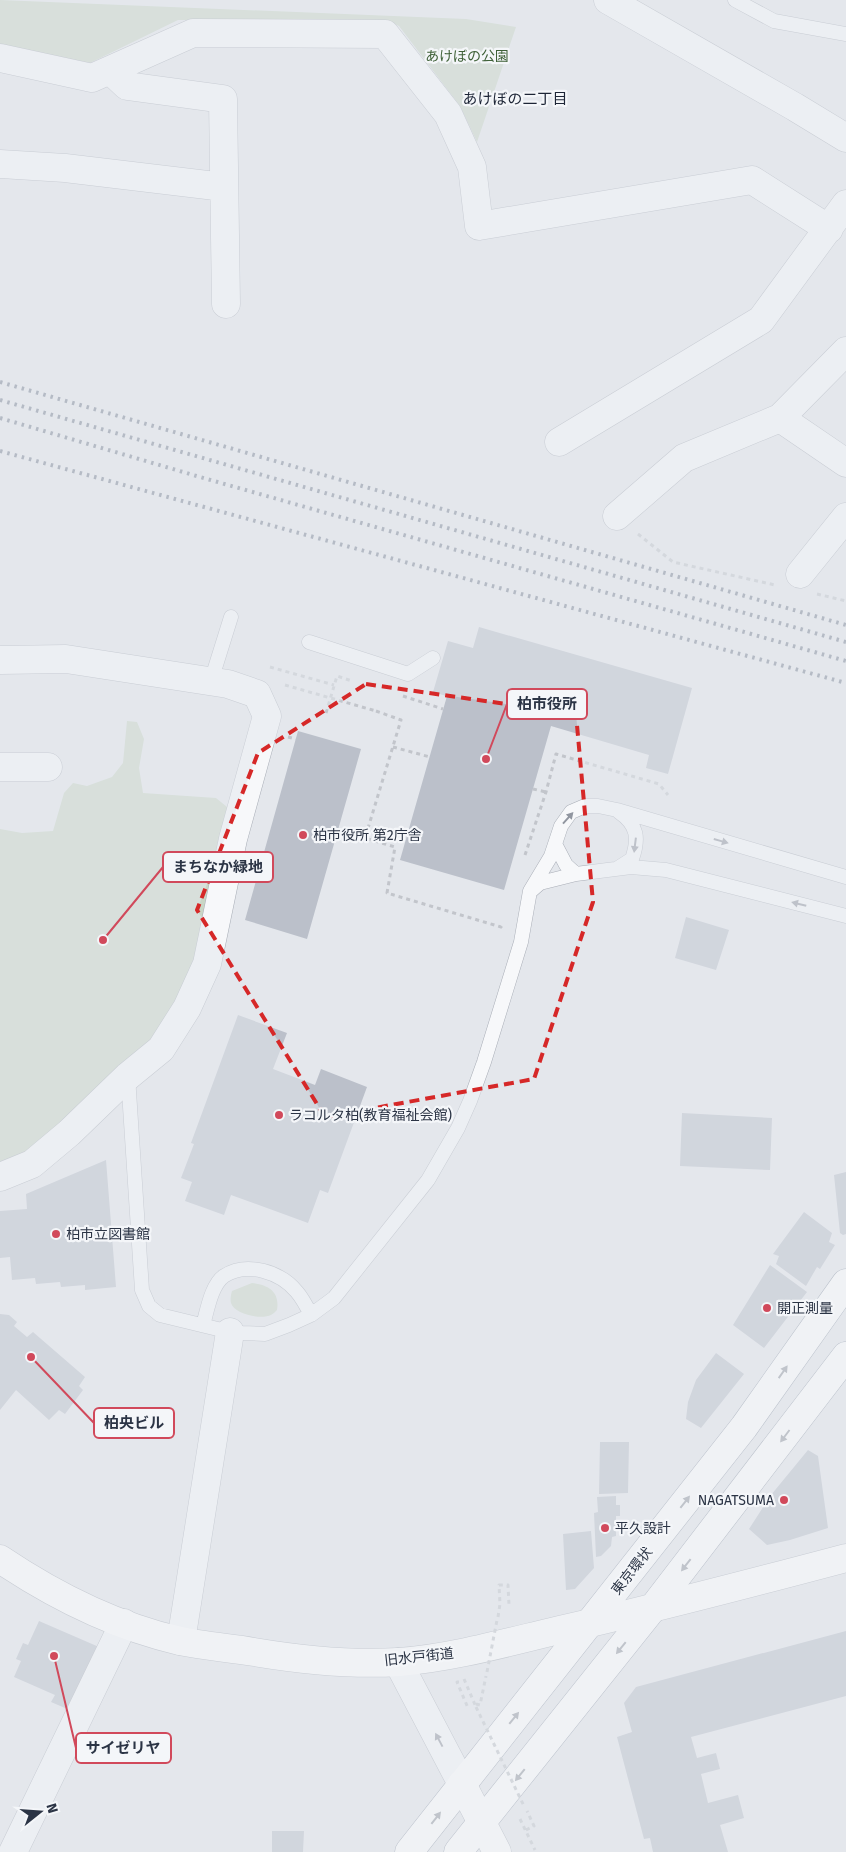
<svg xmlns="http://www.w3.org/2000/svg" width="846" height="1852" viewBox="0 0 846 1852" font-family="'Fira Sans','Noto Sans JP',sans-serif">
  <rect width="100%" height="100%" fill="#e4e7ec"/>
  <path fill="#c9d6c5" d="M0 0 466 19 516 27 477 142 460 106 399 26 385 20H178L90 63 0 44Z
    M127 721 137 722 144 739 139 768 143 793 216 798 232 811 208 935 170 1031 36 1148 0 1163V829L22 833 53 831 64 793 73 783 87 786 112 777 123 763Z
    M252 1283C269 1285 280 1292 277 1310 275 1312 273 1314 271 1315 261 1320 234 1314 231 1303 230 1299 231 1295 232 1291Z"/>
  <path fill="#bbc0ca" d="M479 627 692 688 668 774 646 768 649 755 551 726 504 890 400 860 447 696 433 692 448 641 473 648Z
    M298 731 361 749 307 939 245 920Z
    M686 917 729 930 716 970 675 958Z
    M238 1015 287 1033 273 1069 315 1085 321 1069 367 1087 328 1193 320 1190 308 1223 231 1195 224 1215 185 1201 192 1182 181 1178 194 1144 191 1143Z
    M682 1113 772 1118 770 1170 680 1166Z
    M106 1160 116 1287 85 1290V1285L61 1287 60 1282 36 1284 35 1278 12 1280 10 1257 0 1258V1211L27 1209 26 1194Z
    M846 1172V1234L843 1235 840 1233 834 1175Z
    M804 1212 832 1233 829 1242 835 1245 820 1269 817 1267 806 1286 776 1264 779 1256 773 1254Z
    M770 1265 807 1292 764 1348 733 1325Z
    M0 1314 9 1315 17 1322 14 1326 27 1337 33 1332 85 1377 79 1386 83 1390 65 1414 59 1410 49 1420 16 1390 0 1410Z
    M716 1353 744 1374 701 1428 686 1419 688 1402 696 1380Z
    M600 1442H629L628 1493 599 1494Z
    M808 1450 818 1456 828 1528 790 1540 767 1545 749 1529 771 1495Z
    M616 1496V1505H620V1516H616V1536L612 1537 611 1546 601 1556 596 1557 594 1513 598 1512 597 1497Z
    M591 1531 594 1568 575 1589 566 1590 563 1534Z
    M39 1621 99 1647 72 1711 51 1702 55 1695 14 1677 21 1661 16 1659 23 1643 28 1645Z
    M846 1631V1696L691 1737 697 1758 716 1753 720 1769 701 1774 708 1803 738 1795 744 1818 720 1825 728 1852H653L650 1838 644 1839 617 1737 632 1732 624 1703 636 1687Z
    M272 1831H304L303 1852H272Z"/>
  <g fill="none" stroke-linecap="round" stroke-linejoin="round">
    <g stroke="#a9aeb7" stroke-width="15">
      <path id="lane" d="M735 0 774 21 846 34
        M309 642 408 674 433 658
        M211 681 231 617
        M555 844 566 865 576 874
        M618 868 632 859C639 839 638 825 619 812
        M532 890 540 883 576 874 631 867 666 870 846 916
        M128 1076 142 1290 149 1306 160 1315 230 1332 242 1333 265 1334 289 1325 311 1315 334 1298 428 1180 458 1128 470 1101 484 1062 521 942 530 891 551 856 561 826 571 812 585 806H598L617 810 846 877
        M203 1325C207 1312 211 1285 224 1276 247 1261 281 1272 297 1292 303 1299 307 1307 311 1315"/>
    </g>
    <g stroke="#a9aeb7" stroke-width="29">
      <path id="street" d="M608 0 795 107 846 138
        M0 58 92 78 193 33 385 34 448 114 472 167 479 226 752 180 829 229
        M110 70 127 86 223 99 226 304
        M0 164 65 168 224 187
        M780 418 846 463
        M559 442 761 320 846 204
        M617 516 684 458 780 418 846 351
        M800 574 846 517
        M0 660 66 659 228 684 257 694 267 716 233 839 207 964 187 1008 161 1049 128 1076 69 1133 32 1164 0 1177
        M0 767H48
        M181 1641 230 1332
        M398 1662 462 1784
        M13 1852 124 1623"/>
    </g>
    <g stroke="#a9aeb7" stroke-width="29">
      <path id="secondary" d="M0 1559C55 1596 115 1626 180 1641 204 1646 230 1648 254 1652 302 1660 351 1665 399 1662 450 1658 501 1644 551 1632 650 1610 748 1584 846 1558
        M462 1784 497 1852"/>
    </g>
    <g stroke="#8b94a3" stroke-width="29">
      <path id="highway" d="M409 1852 744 1427 846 1283
        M458 1852 652 1609 846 1356"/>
    </g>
    <path stroke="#c2c5cb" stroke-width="3" stroke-dasharray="4 4" stroke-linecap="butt" d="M638 534 673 562 775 585
      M817 594 846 601
      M270 667 334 685
      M285 685 376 711
      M403 696 443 709
      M376 711 401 720 365 838 395 847 387 893 501 927 502 925
      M326 713 337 676 352 681
      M288 737 296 739
      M393 747 430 757
      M533 789 546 792
      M525 855 546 792 556 754 659 784 668 795
      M498 1617 500 1604 499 1585H508L509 1605
      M464 1679 476 1707
      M459 1682H457L468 1708
      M476 1704 480 1705 486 1676
      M520 1819 535 1850
      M526 1830 534 1826 527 1811"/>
    <use href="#lane" stroke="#f7f8fa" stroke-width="14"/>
    <use href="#street" stroke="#f7f8fa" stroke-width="28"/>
    <use href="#secondary" stroke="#fff" stroke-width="28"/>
    <use href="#highway" stroke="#fff" stroke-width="28"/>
    <path stroke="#7d8696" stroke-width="4" stroke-dasharray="2.5 5" stroke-linecap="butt" d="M0 382 846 625
      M0 400 846 642
      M0 418 200 477 846 661
      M0 451 846 683"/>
    <path stroke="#c2c5cb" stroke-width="3" stroke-dasharray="4 4" stroke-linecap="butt" d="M487 1672 497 1620
      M476 1707 524 1806"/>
  </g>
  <defs><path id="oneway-solid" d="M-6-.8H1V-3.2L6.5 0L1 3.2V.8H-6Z" transform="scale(1.25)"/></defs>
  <g fill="#9196a0">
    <use href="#oneway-solid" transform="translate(568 818) rotate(-48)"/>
    <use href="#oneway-solid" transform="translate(721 841) rotate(16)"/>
    <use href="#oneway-solid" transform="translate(635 845) rotate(97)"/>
    <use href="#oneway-solid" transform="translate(799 904) rotate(-166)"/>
    <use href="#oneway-solid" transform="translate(439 1740) rotate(-118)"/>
  </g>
  <g fill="#959aa2">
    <use href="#oneway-solid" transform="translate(783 1372) rotate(-55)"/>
    <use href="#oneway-solid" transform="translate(785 1436) rotate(127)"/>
    <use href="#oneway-solid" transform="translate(685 1502) rotate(-52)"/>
    <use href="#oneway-solid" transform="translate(686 1565) rotate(128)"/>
    <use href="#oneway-solid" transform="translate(621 1648) rotate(129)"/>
    <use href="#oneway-solid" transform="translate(514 1718) rotate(-51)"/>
    <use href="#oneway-solid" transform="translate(520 1775) rotate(129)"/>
    <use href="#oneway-solid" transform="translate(436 1818) rotate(-52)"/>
  </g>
  <path d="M0 0H846V1852H0ZM366 684 576 714 593 902 534 1079 325 1117 197 910 258 753Z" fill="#e4e7ec" fill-opacity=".55" fill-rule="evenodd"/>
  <path fill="none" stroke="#d62828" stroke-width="4" stroke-dasharray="10 6" stroke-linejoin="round" d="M366 684 576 714 593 902 534 1079 325 1117 197 910 258 753Z"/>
  <g fill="#d1495b" stroke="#f4f6f9" stroke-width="2">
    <circle cx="303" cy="835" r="5"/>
    <circle cx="279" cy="1115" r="5"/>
    <circle cx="56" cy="1234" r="5"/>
    <circle cx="767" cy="1308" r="5"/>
    <circle cx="784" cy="1500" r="5"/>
    <circle cx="605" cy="1528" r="5"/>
  </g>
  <g text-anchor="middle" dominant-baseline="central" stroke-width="4.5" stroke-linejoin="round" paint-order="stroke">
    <g font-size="14" fill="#3f6138" stroke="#f4f6f9">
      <text x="467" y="56">あけぼの公園</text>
    </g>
    <g font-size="14" fill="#2b3445" stroke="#f4f6f9" text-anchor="start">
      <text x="313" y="835">柏市役所 第2庁舎</text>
      <text x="289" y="1115">ラコルタ柏(教育福祉会館)</text>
      <text x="66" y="1234">柏市立図書館</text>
      <text x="777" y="1308">開正測量</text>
      <text x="774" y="1500" text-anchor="end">NAGATSUMA</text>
      <text x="615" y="1528">平久設計</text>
    </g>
    <g font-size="14" fill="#2b3445" stroke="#f4f6f9">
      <text transform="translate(632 1571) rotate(-52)">東京環状</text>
      <text transform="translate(419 1657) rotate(-6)">旧水戸街道</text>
    </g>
    <g font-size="15" fill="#1d2536" stroke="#f4f6f9">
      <text x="515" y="99">あけぼの二丁目</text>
    </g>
  </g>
  <path fill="none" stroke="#d1495b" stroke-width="2" d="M486 759L507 704M103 940L163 867M31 1357L94 1423M54 1656L76 1748"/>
  <g fill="#d1495b" stroke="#f4f6f9" stroke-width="2">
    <circle cx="486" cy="759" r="5"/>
    <circle cx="103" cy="940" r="5"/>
    <circle cx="31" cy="1357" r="5"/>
    <circle cx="54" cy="1656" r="5"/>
  </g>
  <g fill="#f4f6f9" stroke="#d1495b" stroke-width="2">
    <rect x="507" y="689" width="80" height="30" rx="5"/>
    <rect x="163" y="852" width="110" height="30" rx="5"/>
    <rect x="94" y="1408" width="80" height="30" rx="5"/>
    <rect x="76" y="1733" width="95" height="30" rx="5"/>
  </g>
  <g font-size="15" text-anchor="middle" font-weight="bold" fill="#2b3445">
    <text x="547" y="709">柏市役所</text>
    <text x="218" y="872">まちなか緑地</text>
    <text x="134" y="1428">柏央ビル</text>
    <text x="123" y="1753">サイゼリヤ</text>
  </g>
  <g transform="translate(40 1812) rotate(73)" stroke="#f4f6f9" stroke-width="4" paint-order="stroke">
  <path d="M0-4L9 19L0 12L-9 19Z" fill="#2b3445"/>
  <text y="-8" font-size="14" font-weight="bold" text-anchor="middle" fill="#2b3445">N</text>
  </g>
</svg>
